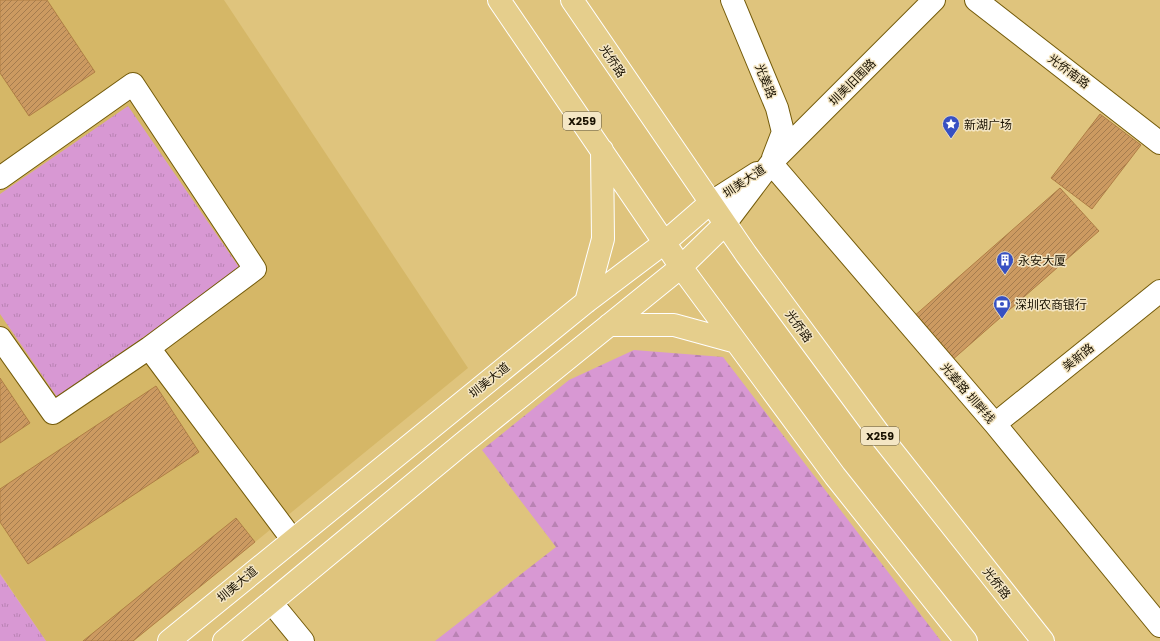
<svg xmlns="http://www.w3.org/2000/svg" width="1160" height="641" viewBox="0 0 1160 641" font-family="Poppins,'Noto Sans SC',sans-serif">
  <defs>
    <pattern id="grass-tufts" width="24" height="20" patternUnits="userSpaceOnUse"><rect width="24" height="20" fill="#d898d3"/><path d="M3 7l-1-3M5 7V3M7 7l1-3M15 17l-1-3M17 17v-4M19 17l1-3" fill="none" stroke="#b982b3"/></pattern>
    <pattern id="forest-firs" width="22" height="20" patternUnits="userSpaceOnUse"><rect width="22" height="20" fill="#d898d3"/><path d="M5 1l3.5 6h-7zM16 11l3.5 6h-7z" fill="#b982b3"/></pattern>
    <pattern id="building-hatch" width="6" height="6" patternUnits="userSpaceOnUse"><rect width="6" height="6" fill="#cc9a61"/><path d="M-1 1l2-2M0 6l6-6M5 7l2-2" fill="none" stroke="#a57c4e"/></pattern>
  </defs>
  <rect width="100%" height="100%" fill="#dfc47d"/>
  <path fill="#d5b767" d="M0 0H224L468 368 134 641H46L0 573Z"/>
  <path fill="url(#grass-tufts)" d="M128 106 241 270 57 397 0 314V194Z
    M0 574 46 641H0Z"/>
  <path fill="url(#forest-firs)" d="M634 350 723 357 941 641H435L556 547 482 450 569 380Z"/>
  <path fill="url(#building-hatch)" stroke="#af7e45" d="M0 0H47L95 72 29 116 0 73Z
    M1100 114 1141 145 1092 209 1051 178Z
    M1060 188 1099 231 951 361 912 318Z
    M0 378 30 423 0 443Z
    M156 386 199 452 28 564 0 522V489Z
    M236 518 255 542 133 641H83Z"/>
  <g fill="none" stroke-linecap="round" stroke-linejoin="round">
    <g stroke="#745b0a" stroke-width="24">
      <path id="minor" d="M732 0 777 108 783 132 773 158
        M976 0 1160 143
        M771 163 995 424 1160 626
        M0 178 133 84 255 269 149 348 53 413 0 338
        M710 203 757 173
        M725 224 771 163 934 0
        M149 348 292 539
        M995 424 1160 291
        M271 602 303 641"/>
    </g>
    <g stroke="#fff" stroke-width="24">
      <path id="major" d="M499 0 681 267 835 476 966 641
        M572 0 746 254 883 439 1043 641
        M586 302 603 239 602 150
        M609 325H674L736 342
        M169 641 586 302 664 243 710 203
        M224 641 462 444 681 267 725 224"/>
    </g>
    <use href="#minor" stroke="#fff" stroke-width="22"/>
    <use href="#major" stroke="#e5ce8c" stroke-width="22"/>
  </g>
  <defs>
    <g id="sight-pin" transform="scale(0.9)"><path d="M0 17L-7.5 6A9.5 9.5 0 1 1 7.5 6Z" fill="#3750c2" stroke="#f4e6c4"/><path d="M0-6L1.8-2.2L6-1.7L2.9 1.2L3.7 5.4L0 3.3L-3.7 5.4L-2.9 1.2L-6-1.7L-1.8-2.2Z" fill="#fff"/></g>
    <g id="building-pin" transform="scale(0.9)"><path d="M0 17L-7.5 6A9.5 9.5 0 1 1 7.5 6Z" fill="#3750c2" stroke="#f4e6c4"/><path d="M-4-6H4V6H1V3H-1V6H-4ZM-2.5-4.3h1.7v1.8h-1.7ZM.8-4.3h1.7v1.8H.8ZM-2.5-1h1.7V.8h-1.7ZM.8-1h1.7V.8H.8Z" fill="#fff"/></g>
    <g id="bank-pin" transform="scale(0.9)"><path d="M0 17L-7.5 6A9.5 9.5 0 1 1 7.5 6Z" fill="#3750c2" stroke="#f4e6c4"/><path d="M-6-4H6V4H-6ZM0-2.3a2.3 2.3 0 1 0 0 4.6a2.3 2.3 0 1 0 0-4.6Z" fill="#fff"/></g>
  </defs>
  <g fill-rule="evenodd">
    <use href="#sight-pin" x="951" y="124"/>
    <use href="#building-pin" x="1005" y="260"/>
    <use href="#bank-pin" x="1002" y="304"/>
  </g>
  <g text-anchor="middle" dominant-baseline="central" stroke-width="3" stroke-linejoin="round" paint-order="stroke">
    <g fill="#f4e6c4" stroke="#5b513b" stroke-width="1">
      <rect x="563" y="112" width="38" height="18" rx="3"/>
      <rect x="861" y="427" width="38" height="18" rx="3"/>
    </g>
    <g font-size="11" font-weight="bold" fill="#191100">
      <text x="582" y="121">X259</text>
      <text x="880" y="436">X259</text>
    </g>
    <g font-size="12" fill="#191100" stroke="#f4e6c4">
      <text transform="translate(613 61) rotate(56)">光侨路</text>
      <text transform="translate(1069 71) rotate(37)">光侨南路</text>
      <text transform="translate(766 81) rotate(68)">光姜路</text>
      <text transform="translate(852 82) rotate(-45)">圳美旧围路</text>
      <text transform="translate(744 181) rotate(-34)">圳美大道</text>
      <text transform="translate(799 326) rotate(54)">光侨路</text>
      <text transform="translate(1078 357) rotate(-39)">美新路</text>
      <text transform="translate(489 380) rotate(-39)">圳美大道</text>
      <text transform="translate(968 393) rotate(49)">光姜路 圳畔线</text>
      <text transform="translate(997 583) rotate(52)">光侨路</text>
      <text transform="translate(237 584) rotate(-40)">圳美大道</text>
    </g>
    <g font-size="12" fill="#191100" stroke="#f4e6c4" text-anchor="start">
      <text x="964" y="124">新湖广场</text>
      <text x="1018" y="260">永安大厦</text>
      <text x="1015" y="304">深圳农商银行</text>
    </g>
  </g>
</svg>
